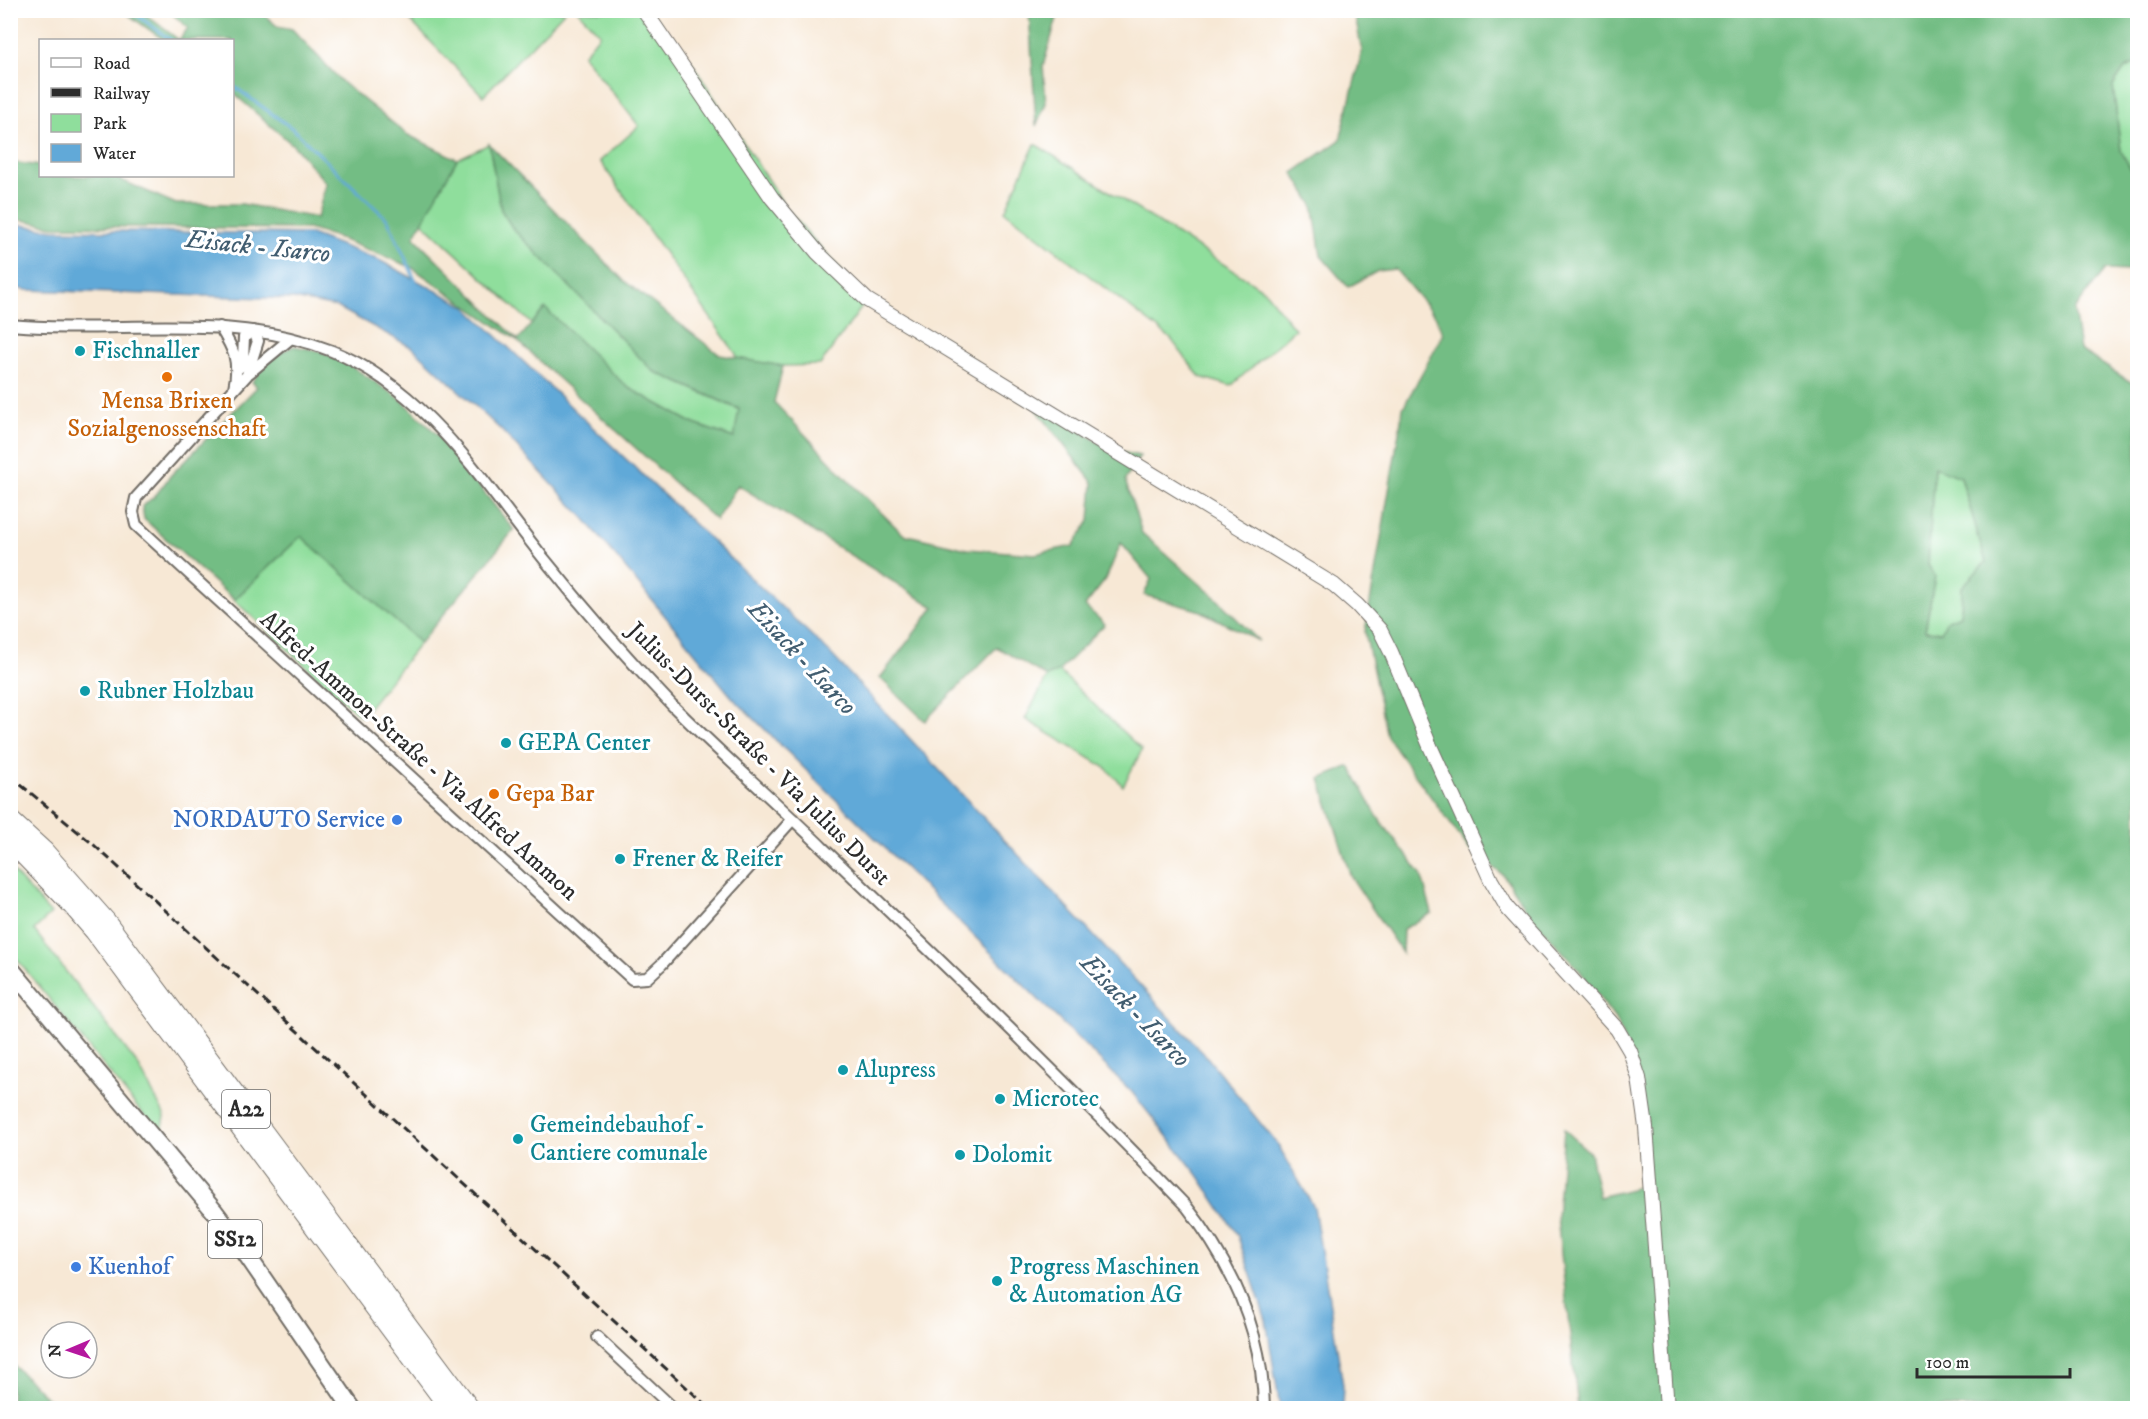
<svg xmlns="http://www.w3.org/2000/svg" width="2148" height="1419" viewBox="0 0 2148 1419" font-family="'IM FELL DW Pica',serif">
  <rect width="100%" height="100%" fill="#fff"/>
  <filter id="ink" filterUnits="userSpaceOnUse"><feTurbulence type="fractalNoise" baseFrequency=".0167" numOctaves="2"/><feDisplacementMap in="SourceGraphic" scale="12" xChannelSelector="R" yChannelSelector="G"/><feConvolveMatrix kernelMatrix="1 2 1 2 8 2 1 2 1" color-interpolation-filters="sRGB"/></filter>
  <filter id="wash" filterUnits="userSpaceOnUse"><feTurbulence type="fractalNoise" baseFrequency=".008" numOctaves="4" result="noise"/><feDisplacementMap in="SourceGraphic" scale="24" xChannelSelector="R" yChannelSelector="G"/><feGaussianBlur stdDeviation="1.35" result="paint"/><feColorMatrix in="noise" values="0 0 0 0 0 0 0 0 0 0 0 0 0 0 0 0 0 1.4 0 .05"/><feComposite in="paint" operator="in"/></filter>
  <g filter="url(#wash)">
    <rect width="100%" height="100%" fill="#f7e8d5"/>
    <path fill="#8fde9c" stroke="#5d8464" stroke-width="1.5" d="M401 11H565L483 96Z
      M578 11H649L690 60 786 208 867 300 820 365 783 366 737 359 736 354 600 161 639 126 583 55 600 34Z
      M2137 63V175L2131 169 2121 151 2113 86 2125 68Z
      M489 144 501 210 653 371 740 410 734 438 694 424 627 387 545 309 532 324 421 221 457 159Z
      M1035 144 1264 290 1295 329 1231 386 1200 377 1171 339 1005 211Z
      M1934 466 1961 477 1986 562 1962 587 1961 615 1947 620 1941 632 1925 630 1935 576 1928 565Z
      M301 536 420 643 361 717 234 600Z
      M1059 671 1142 750 1123 786 1106 768 1025 719 1047 677Z
      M10 868 51 914 34 930 138 1065 165 1116 162 1132 141 1112 11 952Z"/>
    <path fill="#73bd84" stroke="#4f7458" stroke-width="1.5" fill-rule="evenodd" d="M123 11H141L179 40 188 28 169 11H260L277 26 292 29 344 84 408 135 457 159 414 237 518 340 545 308 627 387 694 424 734 438 739 409 653 371 513 229 501 210 489 144 623 280 720 355 783 366 774 402 851 483 903 534 967 549 1035 554 1073 546 1090 520 1093 483 1027 397 1111 450 1140 456 1125 480 1142 533 1216 598 1259 641 1201 611 1144 595 1151 579 1121 543 1106 579 1085 606 1105 624 1059 671 1047 677 997 647 925 721 880 678 934 607 738 485 716 520 552 373 518 341 411 267 333 236 308 229 53 226 11 218V162L40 166V176H112L176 204H242L317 218 326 183 294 146 233 93 232 40H164Z
      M1029 11H1059L1043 66 1046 103 1036 126Z
      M1354 11H2137V63L2125 68 2113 86 2121 151 2131 169 2137 175V268L2131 271 2105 270 2074 310 2080 350 2137 386V1401L2107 1408H1578L1557 1217 1564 1129 1590 1153 1599 1197 1647 1185 1637 1079 1618 1023 1580 971 1530 915 1503 875 1469 849 1387 737 1365 632 1403 408 1443 334 1436 317 1395 269 1378 271 1348 287 1321 256 1313 205 1293 173 1340 140 1362 51ZM1934 467 1961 477 1986 562 1962 587 1961 615 1947 620 1941 632 1925 630 1935 576 1928 565Z
      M294 346 320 351 348 364 402 400 439 436 514 530 420 643 301 536 234 600 144 519 142 506 155 496 171 475 257 387 252 382C265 362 272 355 294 346Z
      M1350 766 1377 816 1421 874 1432 913 1403 929 1402 953 1351 877 1320 779Z
      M11 1363 58 1408H11Z"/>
    <path fill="#61a9d8" stroke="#466a82" stroke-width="1.5" d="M10 223 53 230 311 234 379 260 465 306 830 653 1207 1057 1278 1145 1314 1207 1343 1385 1342 1408H1280L1266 1320 1237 1234 1198 1175 1131 1091 731 696 584 518 501 430 413 348 337 307 294 299 26 290 11 287Z"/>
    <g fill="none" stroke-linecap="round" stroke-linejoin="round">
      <path stroke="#61a9d8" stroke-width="3" d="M130 10 171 40
        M232 85 293 129 388 220 417 284"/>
    </g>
  </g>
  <g filter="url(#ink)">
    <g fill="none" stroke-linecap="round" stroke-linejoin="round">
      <g stroke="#726d66" stroke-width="14">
        <path id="minor" d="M10 325C118 335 229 310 332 351 427 389 483 483 545 560 585 610 628 659 672 705 721 754 774 800 824 849 946 966 1069 1084 1187 1207 1233 1266 1263 1333 1264 1408
          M220 327C234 350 240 361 234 388
          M253 331 258 341 247 375 136 498 133 512 136 525 632 979 647 978 662 964 793 819
          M239 368 243 359 244 337 253 331
          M249 373 290 339
          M597 1337 673 1408"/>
      </g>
      <g stroke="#726d66" stroke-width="16">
        <path id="tertiary" d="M644 10 772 198 818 253 867 300 1334 585 1357 605 1380 630 1391 652 1430 746 1491 880 1508 909 1617 1029 1630 1051 1639 1078 1646 1127 1667 1408"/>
      </g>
      <g stroke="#726d66" stroke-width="20">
        <path id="primary" d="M10 968 215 1212 240 1245 352 1408"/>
      </g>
      <g stroke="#726d66" stroke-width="22">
        <path id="motorway" d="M10 821 44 852 106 922 469 1408
          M10 840 68 900 95 931 450 1408"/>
      </g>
      <use href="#minor" stroke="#fff" stroke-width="10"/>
      <use href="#tertiary" stroke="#fff" stroke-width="14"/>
      <use href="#primary" stroke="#fff" stroke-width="16"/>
      <use href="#motorway" stroke="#fff" stroke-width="20"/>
      <path stroke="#2b2b2b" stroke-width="3" stroke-dasharray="9 4.5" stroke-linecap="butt" d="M10 776 94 845 709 1408"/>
    </g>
  </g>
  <g fill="#0f9aa8" stroke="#fff" stroke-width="2">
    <circle cx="80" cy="351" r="6"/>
    <circle cx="85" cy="691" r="6"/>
    <circle cx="506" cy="743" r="6"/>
    <circle cx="620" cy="859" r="6"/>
    <circle cx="843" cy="1070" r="6"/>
    <circle cx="1000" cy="1099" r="6"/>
    <circle cx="518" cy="1139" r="6"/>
    <circle cx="960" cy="1155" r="6"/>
    <circle cx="997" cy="1281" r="6"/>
  </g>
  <g fill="#e8710a" stroke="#fff" stroke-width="2">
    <circle cx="167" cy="377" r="6"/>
    <circle cx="494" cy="794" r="6"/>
  </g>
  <g fill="#3f7fe0" stroke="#fff" stroke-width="2">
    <circle cx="397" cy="820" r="6"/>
    <circle cx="76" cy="1267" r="6"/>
  </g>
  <g text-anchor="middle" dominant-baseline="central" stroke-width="6" stroke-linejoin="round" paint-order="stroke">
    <g fill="#fff" stroke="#6b6b6b" stroke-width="1.5">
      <rect x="222" y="1090" width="48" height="38" rx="4.5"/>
      <rect x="208" y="1220" width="54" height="38" rx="4.5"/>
    </g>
    <g font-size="22" font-weight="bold" fill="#2b2b2b">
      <text x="246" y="1109">A22</text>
      <text x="235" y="1239">SS12</text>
    </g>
    <g font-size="24" fill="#0d838f" stroke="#fff" text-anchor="start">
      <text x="92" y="351">Fischnaller</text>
      <text x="97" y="691">Rubner Holzbau</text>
      <text x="518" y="743">GEPA Center</text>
      <text x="632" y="859">Frener &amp; Reifer</text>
      <text x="855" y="1070">Alupress</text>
      <text x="1012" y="1099">Microtec</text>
      <text x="530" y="1125">Gemeindebauhof -<tspan x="530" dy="28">Cantiere comunale</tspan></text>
      <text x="972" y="1155">Dolomit</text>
      <text x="1009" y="1267">Progress Maschinen<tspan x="1009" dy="28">&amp; Automation AG</tspan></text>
    </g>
    <g font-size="24" fill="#c56008" stroke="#fff">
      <text x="167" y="401">Mensa Brixen<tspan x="167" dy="28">Sozialgenossenschaft</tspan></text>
      <text x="506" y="794" text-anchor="start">Gepa Bar</text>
    </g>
    <g font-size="24" fill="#2b2b2b" stroke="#fff">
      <text transform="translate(759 754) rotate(45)">Julius-Durst-Straße - Via Julius Durst</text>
      <text transform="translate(419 756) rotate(42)">Alfred-Ammon-Straße - Via Alfred Ammon</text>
    </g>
    <g font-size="24" fill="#366cbe" stroke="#fff" text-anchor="end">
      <text x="385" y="820">NORDAUTO Service</text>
      <text x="88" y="1267" text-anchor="start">Kuenhof</text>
    </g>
    <g font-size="26" font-style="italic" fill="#415d70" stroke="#fff">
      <text transform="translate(258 247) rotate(6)">Eisack - Isarco</text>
      <text transform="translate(802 658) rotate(47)">Eisack - Isarco</text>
      <text transform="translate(1135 1011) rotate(46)">Eisack - Isarco</text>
    </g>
  </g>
  <rect width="2148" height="1419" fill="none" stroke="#fff" stroke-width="36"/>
  <rect x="39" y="39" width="195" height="138" fill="#ffffff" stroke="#aaaaaa" stroke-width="1.5"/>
  <rect x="51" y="58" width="30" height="9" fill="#ffffff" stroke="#aaaaaa" stroke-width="1.5"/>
  <text x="93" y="69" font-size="18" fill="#2b2b2b">Road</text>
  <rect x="51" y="88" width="30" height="9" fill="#2b2b2b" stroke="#aaaaaa" stroke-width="1.5"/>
  <text x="93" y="99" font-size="18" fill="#2b2b2b">Railway</text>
  <rect x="51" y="114" width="30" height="18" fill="#8fde9c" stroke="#aaaaaa" stroke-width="1.5"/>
  <text x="93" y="129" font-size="18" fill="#2b2b2b">Park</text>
  <rect x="51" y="144" width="30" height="18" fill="#61a9d8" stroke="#aaaaaa" stroke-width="1.5"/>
  <text x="93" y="159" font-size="18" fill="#2b2b2b">Water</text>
  <g transform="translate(69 1350) rotate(268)"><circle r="28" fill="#ffffff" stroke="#aaaaaa" stroke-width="1.5"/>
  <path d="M0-4.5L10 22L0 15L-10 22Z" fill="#b5179e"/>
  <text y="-9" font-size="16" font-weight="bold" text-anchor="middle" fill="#2b2b2b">N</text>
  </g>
  <path d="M1917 1368v9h153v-9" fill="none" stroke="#2b2b2b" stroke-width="3"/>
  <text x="1926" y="1368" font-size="18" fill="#2b2b2b" stroke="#ffffff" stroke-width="4.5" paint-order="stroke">100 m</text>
</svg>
